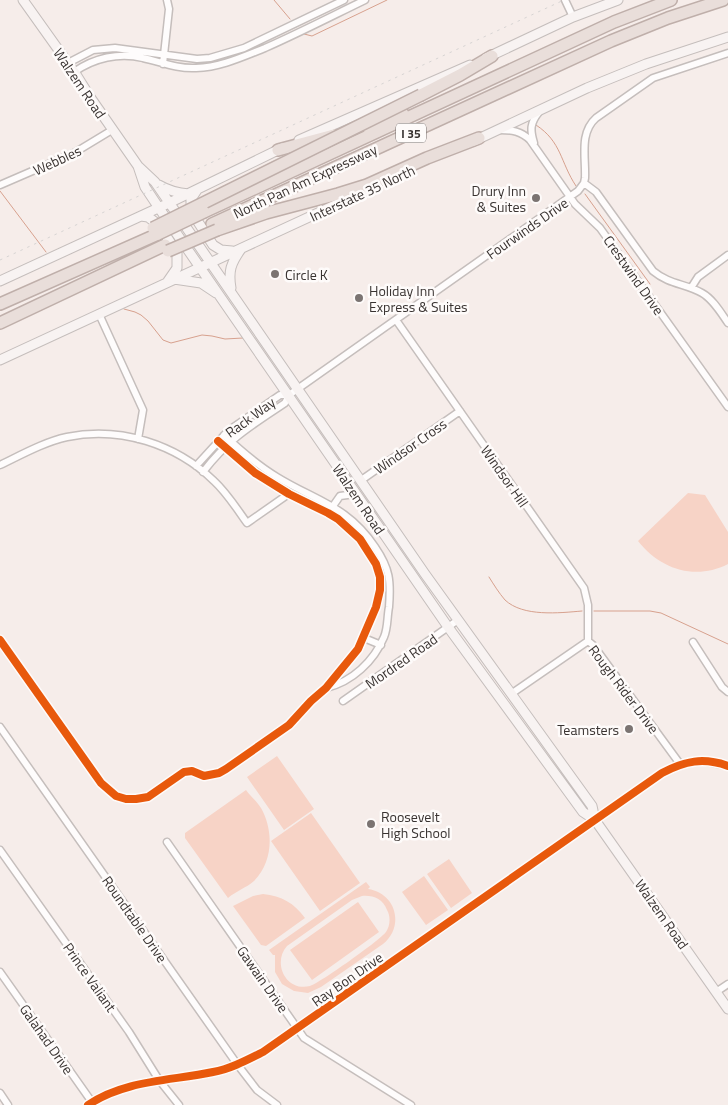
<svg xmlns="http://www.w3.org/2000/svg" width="728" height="1105" viewBox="0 0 728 1105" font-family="'Titillium Web',sans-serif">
  <rect width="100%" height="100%" fill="#f6edea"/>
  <path fill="#f7d3c6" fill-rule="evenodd" d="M688 493 705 495 728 532V564C695 581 660 569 638 541Z
    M277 756 314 809 284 830 247 777Z
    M246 790C251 797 257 801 261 808 274 831 273 862 254 881 246 888 236 891 228 898L185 838V833Z
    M311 813 360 883 320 911 271 841Z
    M449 859 472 893 451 908 427 874Z
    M424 876 448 910 426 925 402 892Z
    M366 882 370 887 368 889C396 893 405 926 383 944L321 987 308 993 294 991 282 984 275 972V955H273L269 950ZM362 896C373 895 383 899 387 910 391 917 390 926 386 932 380 940 320 983 310 986 286 992 272 963 287 946L352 900Z
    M263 894C282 896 294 903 305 918L266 946 261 945 233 906 253 896Z
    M358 902 379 932 312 980 290 950Z"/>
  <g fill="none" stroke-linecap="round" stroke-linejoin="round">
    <path stroke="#d7a18e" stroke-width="1" d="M274 0 290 19
      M304 34 312 36 387 0
      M536 125C562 142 560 162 576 186
      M0 191 46 252
      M585 194 650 284
      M124 309 135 312 141 315 148 321 163 340 171 343 202 335 212 336 225 339 243 338
      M489 577C494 585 499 593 505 600 523 617 559 613 582 611
      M594 611H650L661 613 728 644"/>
    <g stroke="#c5bebc" stroke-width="9">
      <path id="minor" d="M565 0 573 17
        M68 63 93 50 115 48 197 59 210 58 244 48 344 0
        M163 64 169 9 167 0
        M74 72C94 58 119 52 143 58 161 62 177 69 196 68 221 67 242 57 265 48 299 33 332 16 365 0
        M500 130C512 130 521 131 530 140L575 204 600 228 728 407
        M534 143C530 130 530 123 539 112
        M584 183 596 192 653 271C670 285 684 283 702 293 713 299 721 313 728 323
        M0 185 74 153 112 130
        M691 288 698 277 728 255
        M99 314 143 410 138 439
        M396 320 584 588 588 605V641
        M224 435C241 451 257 465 277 477 316 501 348 506 375 547 390 569 391 581 389 607 387 617 388 628 384 637 374 661 352 682 326 688
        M0 465C21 455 44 442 67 437 120 426 176 444 214 481 227 493 237 509 247 523L290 493
        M196 466 228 431 280 395H289
        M203 472C228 439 252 425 285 403L289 395 578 191 584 183 585 178C586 158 579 133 596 118L653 78 728 53
        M360 481 460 411
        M333 506 340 496 355 494
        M364 638 381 645
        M0 640 101 783 116 796 126 799H136L148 797 184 772 192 771 204 776 219 773 226 769 289 725 311 701 326 688 358 649 376 607 380 590V577L376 564 360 539 338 519 328 513 289 494 255 473 218 441
        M588 641 593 645 680 764
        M693 642 722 687 728 692
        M511 694 588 641
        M343 701 458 620
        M0 727 237 1064 257 1090 277 1105
        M595 820 662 773 680 764 704 761 728 766
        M167 842 304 1038 411 1105
        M0 850 129 1032 159 1080 179 1105
        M0 972 94 1105
        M716 992 728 984
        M0 1093 8 1105"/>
    </g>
    <g stroke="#c5bebc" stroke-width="10">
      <path id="tertiary" d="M88 1105C125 1080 170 1081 213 1072 230 1069 247 1060 263 1052L595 820"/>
    </g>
    <g stroke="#c5bebc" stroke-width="11">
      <path id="secondary" d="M23 0 75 73 90 97 138 166 155 182 425 574 592 806 595 820
        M486 58 573 17 618 0
        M299 140 470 65
        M474 141 587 88 646 64 728 37
        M138 166 145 187 159 208 448 627 583 812 595 820 728 1009
        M159 185C169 191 177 193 189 194
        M197 190 191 199V211L213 245 221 250 232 251
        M141 216 148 217 159 225 177 253V268L168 281
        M174 279 201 283 216 293
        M0 281 169 203 282 148
        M231 288C228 271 231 263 241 249
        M0 360 374 187"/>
    </g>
    <g stroke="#bfafaa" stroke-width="14">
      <path id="motorway" d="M421 95 460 75 492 56
        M366 126 403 114
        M278 150 334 135
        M204 212 614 22 671 0
        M212 224 611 41 668 18 723 0
        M217 230 266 213 338 194 367 185 427 158 479 138
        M0 304 158 234
        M0 323 165 245"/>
    </g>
    <use href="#minor" stroke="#fefcfc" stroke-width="6"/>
    <use href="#tertiary" stroke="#fefcfc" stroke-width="8"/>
    <use href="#secondary" stroke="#f8f3f2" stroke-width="9"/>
    <use href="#motorway" stroke="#e9deda" stroke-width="11"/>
    <path stroke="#d7d4d3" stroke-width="1" stroke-dasharray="2.5 5" stroke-linecap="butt" d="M0 260 564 0"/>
    <g stroke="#bfafaa" stroke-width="14" stroke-linecap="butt">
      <path id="motorway-bridge" d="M153 228 421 95
        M158 234 204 212
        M168 251 217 230"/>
    </g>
    <use href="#motorway-bridge" stroke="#e9deda" stroke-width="11"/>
    <g stroke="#fefbfa" stroke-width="11">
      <path id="cycleway" d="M0 640 101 783 116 796 126 799H136L148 797 184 772 192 771 204 776 219 773 226 769 289 725 311 701 326 688 358 649 376 607 380 590V577L376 564 360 539 338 519 328 513 289 494 255 473 218 441
        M88 1105C125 1080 170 1081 213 1072 230 1069 247 1060 263 1052L662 773C685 761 703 757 728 766"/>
    </g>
    <use href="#cycleway" stroke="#e8590c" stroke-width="8"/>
  </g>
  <g fill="#7b7472" stroke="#fefbfa" stroke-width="2">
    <circle cx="536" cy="198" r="5"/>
    <circle cx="275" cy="274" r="5"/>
    <circle cx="359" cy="298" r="5"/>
    <circle cx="629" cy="729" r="5"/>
    <circle cx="371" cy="824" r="5"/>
  </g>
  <g text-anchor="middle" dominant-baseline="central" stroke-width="5" stroke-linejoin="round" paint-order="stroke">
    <rect fill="#fefbfa" stroke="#746f6d" stroke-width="1" x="396" y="123.5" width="30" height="19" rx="4"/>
    <g font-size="12" font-weight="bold" fill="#393331">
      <text x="411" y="133">I 35</text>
    </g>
    <g font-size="14" fill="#393331" stroke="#fefbfa">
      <text transform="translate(80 83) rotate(56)">Walzem Road</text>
      <text transform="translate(57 160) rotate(-25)">Webbles</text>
      <text transform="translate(305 181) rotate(-25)">North Pan Am Expressway</text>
      <text transform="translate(362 193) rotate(-25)">Interstate 35 North</text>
      <text transform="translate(527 228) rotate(-35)">Fourwinds Drive</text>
      <text transform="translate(634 275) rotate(55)">Crestwind Drive</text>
      <text transform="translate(250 417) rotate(-36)">Rack Way</text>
      <text transform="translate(410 446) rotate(-35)">Windsor Cross</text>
      <text transform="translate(505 476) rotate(55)">Windsor Hill</text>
      <text transform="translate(359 499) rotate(56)">Walzem Road</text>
      <text transform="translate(401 661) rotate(-35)">Mordred Road</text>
      <text transform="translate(624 689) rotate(53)">Rough Rider Drive</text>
      <text transform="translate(662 914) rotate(55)">Walzem Road</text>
      <text transform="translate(135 919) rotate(55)">Roundtable Drive</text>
      <text transform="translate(90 977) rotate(55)">Prince Valiant</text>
      <text transform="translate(263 979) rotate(55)">Gawain Drive</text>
      <text transform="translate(347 979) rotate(-35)">Ray Bon Drive</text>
      <text transform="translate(47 1039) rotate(55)">Galahad Drive</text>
    </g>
    <g font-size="14" fill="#393331" stroke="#fefbfa" text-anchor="start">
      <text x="526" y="190" text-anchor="end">Drury Inn<tspan x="526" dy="16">&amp; Suites</tspan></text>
      <text x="285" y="274">Circle K</text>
      <text x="369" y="290">Holiday Inn<tspan x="369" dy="16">Express &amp; Suites</tspan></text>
      <text x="619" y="729" text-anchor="end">Teamsters</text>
      <text x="381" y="816">Roosevelt<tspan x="381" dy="16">High School</tspan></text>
    </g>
  </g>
</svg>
